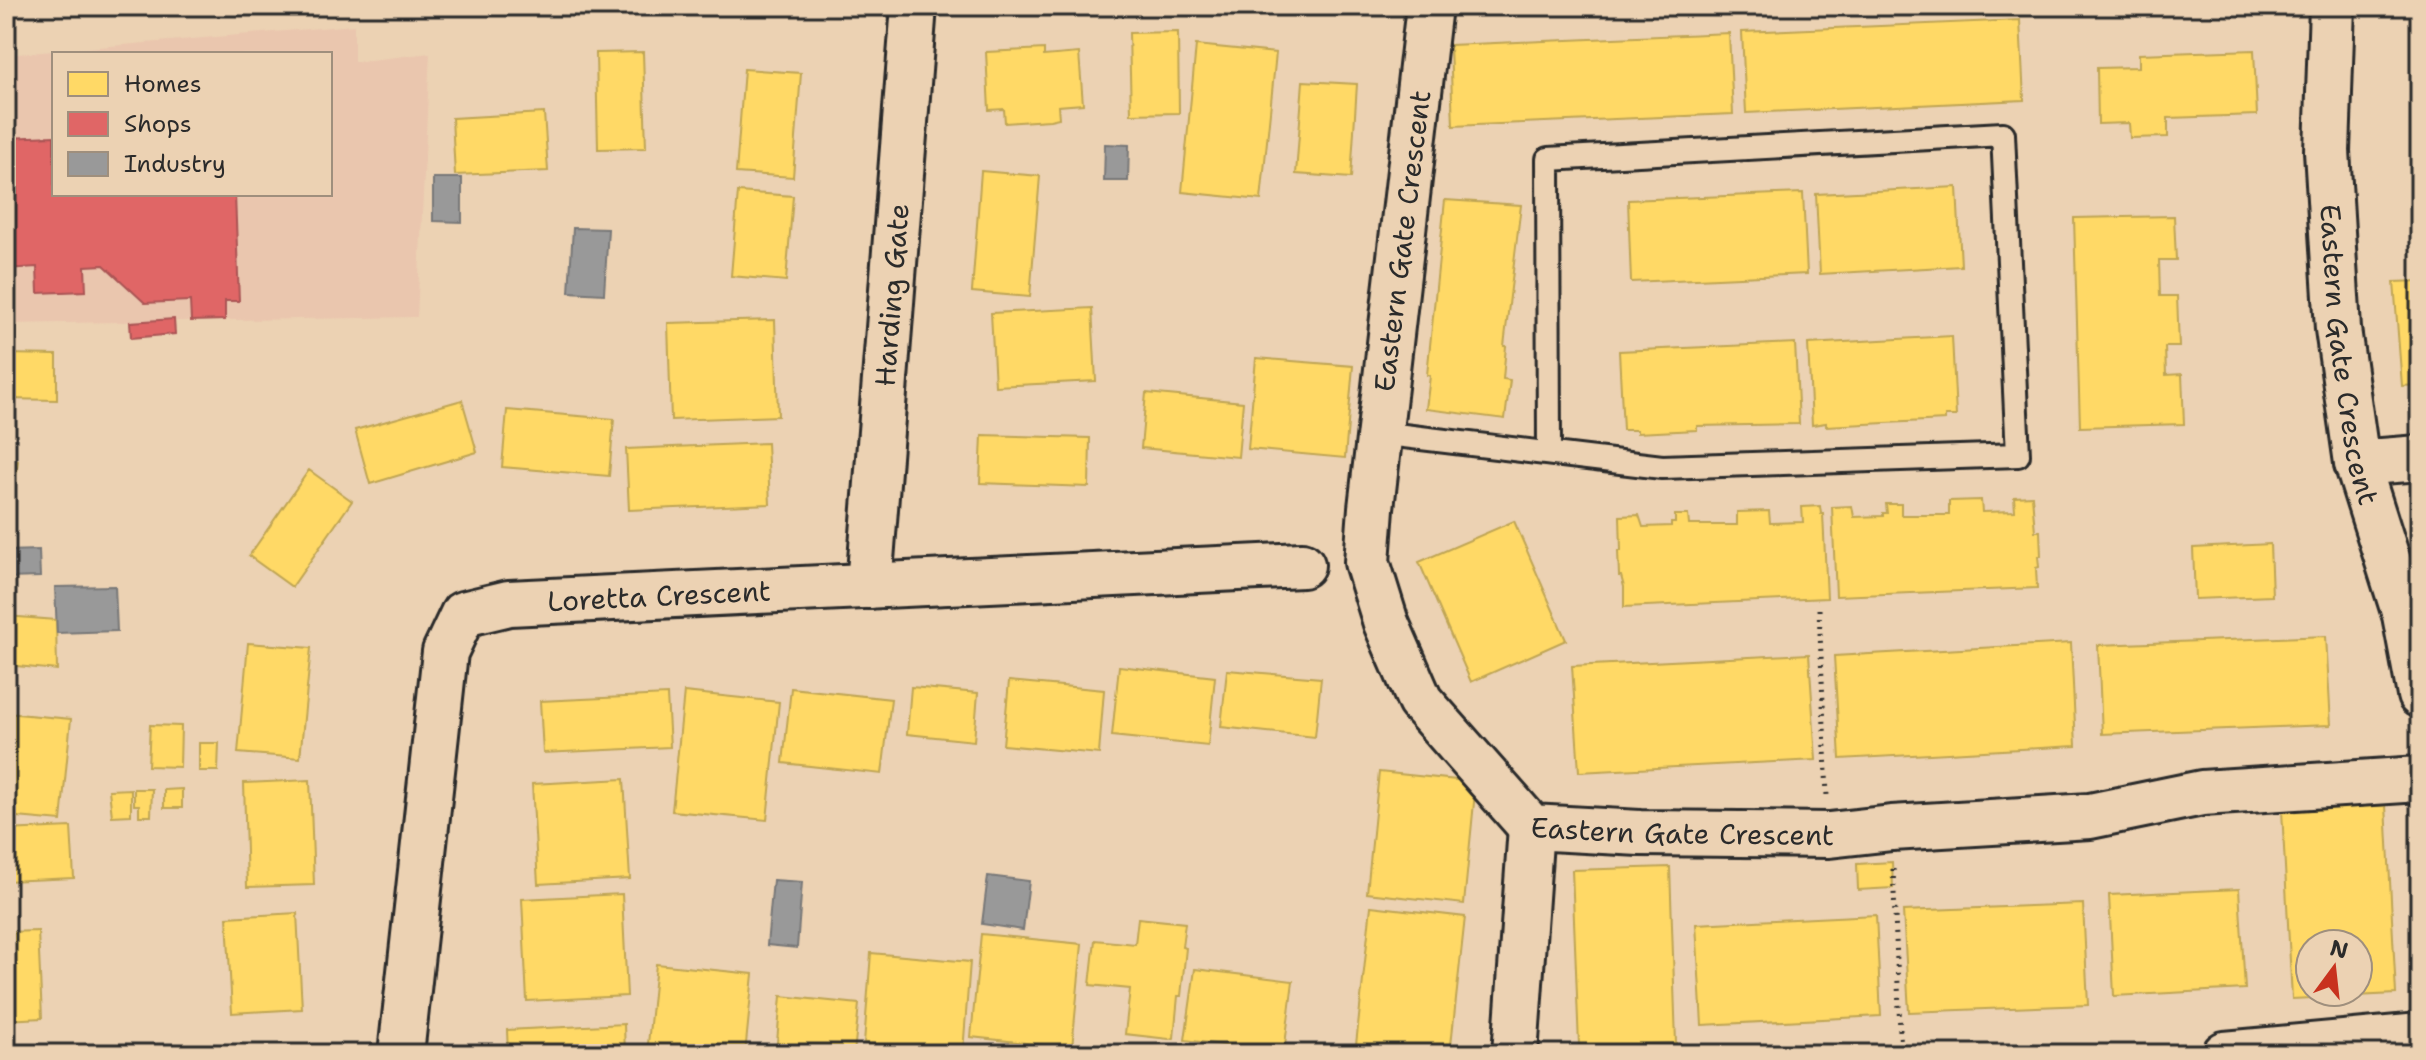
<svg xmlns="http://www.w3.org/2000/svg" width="2426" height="1060" viewBox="0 0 2426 1060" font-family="'Shantell Sans',sans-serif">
  <rect width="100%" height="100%" fill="#ecd2b3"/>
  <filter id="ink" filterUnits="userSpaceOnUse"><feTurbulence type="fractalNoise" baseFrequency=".0125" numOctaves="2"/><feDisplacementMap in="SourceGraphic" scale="16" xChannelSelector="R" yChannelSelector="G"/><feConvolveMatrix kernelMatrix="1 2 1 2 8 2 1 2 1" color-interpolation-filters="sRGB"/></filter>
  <g filter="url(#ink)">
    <path fill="#eac6ae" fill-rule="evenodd" d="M354 25V62L430 53 417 317 6 324V55ZM54 54H330V194H54Z"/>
    <path fill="#ffd966" stroke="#bfa554" stroke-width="2" fill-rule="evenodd" d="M2020 20 2024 100 1746 113 1742 32Z
      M1178 32 1179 113 1131 114 1129 33Z
      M1729 33 1733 114 1453 126 1450 45Z
      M1196 45 1276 53 1261 200 1182 192Z
      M1044 49V56L1079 53 1083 104 1058 106 1059 118 1050 120 1005 123 1004 109 989 110 986 52Z
      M2254 50 2257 115 2168 118V137L2130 138 2129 123 2098 124 2097 68 2139 67V54Z
      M643 52 646 148 598 149 596 53Z
      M744 69 801 73 793 177 736 173Z
      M1303 81 1357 84 1351 178 1296 174Z
      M544 113 548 171 455 175 452 118Z
      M981 171 1040 176 1030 297 972 292Z
      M1957 187 1961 266 1820 274 1816 194Z
      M738 192 793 196 786 281 731 276Z
      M1803 193 1807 274 1631 282 1628 200Z
      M1445 200 1521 205 1504 346H1506L1503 379 1510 380 1505 419 1426 409 1430 376 1427 375Z
      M2174 216 2176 260H2159L2160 296H2177L2179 347H2165L2166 375 2182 374 2184 424 2080 427 2074 218Z
      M2420 281V385L2402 386 2394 282Z
      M1092 308 1096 381 995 386 991 313Z
      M775 320 778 416 671 420 668 323Z
      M1952 336 1956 416H1945V420L1826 426V423L1812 425 1808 344Z
      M1795 343 1799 424 1697 426V430L1637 433V430H1623L1619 351Z
      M6 354 57 355V400L6 399Z
      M1256 358 1353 366 1345 458 1248 449Z
      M1146 393 1243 402 1238 457 1141 448Z
      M462 400 477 452 370 484 355 430Z
      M507 410 614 419 609 476 502 467Z
      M982 435 1090 438 1089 487 980 483Z
      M767 443 770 504 629 510 626 449Z
      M6 458 18 460 11 511 6 510Z
      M309 470 352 501 292 587 249 556Z
      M2032 496 2035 531H2040L2041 556H2038L2039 567 2036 568 2037 588 1836 596 1832 507 1852 506 1854 517 1883 516V513H1887L1886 504H1901V515H1949V501L1981 500 1982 512 2015 511 2014 497Z
      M1820 506 1821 514H1823L1827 598 1624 607V587L1621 576H1619L1618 551H1621L1620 516 1639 515 1643 527 1671 526V523H1675V515H1688L1689 525H1737V512L1769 511 1770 523 1803 522 1802 507Z
      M1514 521 1566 640 1471 682 1419 562Z
      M2270 544 2272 596 2195 599 2193 548Z
      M6 616 56 620 57 670 6 665Z
      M2326 636 2331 725 2102 734 2098 645Z
      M248 643 311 648 300 758 238 753Z
      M2071 643 2076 746 1840 759 1834 656Z
      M1809 654 1816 760 1579 772 1572 666Z
      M1119 666 1215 677 1208 746 1112 736Z
      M1227 670 1321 678 1315 737 1221 727Z
      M1009 681 1104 690 1099 754 1003 745Z
      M911 687 978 693 974 741 907 734Z
      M791 688 891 699 882 774 783 763Z
      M684 692 779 702 767 820 672 811Z
      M667 695 670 747 543 753 540 701Z
      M6 713 71 719 61 821 6 816Z
      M150 725 181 726 180 767 148 766Z
      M199 743H219L218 771H199Z
      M1379 772 1476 782 1464 904 1367 893Z
      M624 779 630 879 538 884 532 784Z
      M310 780 314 885 247 887 244 783Z
      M131 789V815L112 816 109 790Z
      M134 789H152L151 816H139V805H134Z
      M182 789V808H164V790Z
      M2386 805 2396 994 2292 999 2282 810ZM2310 944H2358V992H2310Z
      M71 827 74 878 6 881V830Z
      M1892 862 1893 888 1858 890 1857 864Z
      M1670 867 1676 1043 1579 1046 1572 870Z
      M2239 889 2245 989 2114 996 2109 895Z
      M622 894 627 996 527 1001 522 899Z
      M2083 904 2088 1005 1909 1012 1903 911Z
      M1371 906 1465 917 1450 1054H1355Z
      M297 913 302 1009 232 1013 227 917Z
      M1876 915 1881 1016 1702 1025 1696 924Z
      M1138 918 1185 923 1182 947 1186 948 1181 996H1178L1174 1038 1169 1039 1125 1034 1130 989 1090 985 1095 940 1135 944Z
      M38 931 42 1018 6 1020V932Z
      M981 934 1082 944 1072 1048 971 1037Z
      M871 953 970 962 963 1052 864 1043Z
      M656 964 753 974 745 1054H647Z
      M1195 969 1293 981 1284 1053 1185 1040Z
      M781 996 859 1004 854 1054H776Z
      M624 1024 625 1054H508L507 1030Z"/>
    <path fill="#e06666" stroke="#aa5454" stroke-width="2" d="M54 136V194H235L239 301H225V320L191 321 190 301 145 303 104 265 85 266 86 291 38 293 37 267 6 269V138Z
      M174 319 175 334 131 338 130 322Z"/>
    <path fill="#999" stroke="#787878" stroke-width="2" d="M1105 144 1129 145 1128 181H1104Z
      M433 178H462V222L433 221Z
      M573 228 608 229 604 294 569 292Z
      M39 550 40 577 6 578V551Z
      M115 586 117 631 57 633 55 587Z
      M988 876 1029 881 1023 930 982 924Z
      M773 880 802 882 797 948 767 945Z"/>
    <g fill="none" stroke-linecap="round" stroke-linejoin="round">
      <g stroke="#2b2b2b" stroke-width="28">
        <path id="lane" d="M1379 433 1662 467 2018 455 2003 134 1548 159 1549 453"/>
      </g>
      <g stroke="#2b2b2b" stroke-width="50">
        <g id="street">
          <path id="s1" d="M1429 6 1371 508 1367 562 1386 623 1420 701 1531 827 1640 833 1829 835 1892 828 2090 816 2202 793 2420 779"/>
          <path id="s2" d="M2332 6 2327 151 2338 329 2357 463 2405 615 2420 695"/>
          <path d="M2357 463 2420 458"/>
          <path id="s3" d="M869 586 914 6"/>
          <path id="s4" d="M401 1054 445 652 463 614 509 603 1302 565"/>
          <path d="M1515 1054 1531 827"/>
          <path d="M2225 1054 2420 1036"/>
        </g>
      </g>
      <path stroke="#2b2b2b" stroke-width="5" stroke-dasharray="2 6" stroke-linecap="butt" d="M1819 609 1827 796
        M1893 869 1901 1054"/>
      <use href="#lane" stroke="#ecd2b3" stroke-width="22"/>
      <use href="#street" stroke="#ecd2b3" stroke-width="44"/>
    </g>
  </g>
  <g text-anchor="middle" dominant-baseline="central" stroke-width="8" stroke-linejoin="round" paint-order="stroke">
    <g font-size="28" fill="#2b2b2b" stroke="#ecd2b3">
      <text transform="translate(1402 241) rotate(-83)">Eastern Gate Crescent</text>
      <text stroke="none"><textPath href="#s3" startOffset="292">Harding Gate</textPath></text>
      <text stroke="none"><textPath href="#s2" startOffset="350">Eastern Gate Crescent</textPath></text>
      <text stroke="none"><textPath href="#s4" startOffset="644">Loretta Crescent</textPath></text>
      <text stroke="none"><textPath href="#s1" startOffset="1028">Eastern Gate Crescent</textPath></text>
    </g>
  </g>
  <rect width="2426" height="1060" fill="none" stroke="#ecd2b3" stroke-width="32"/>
  <rect x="16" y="16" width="2394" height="1028" fill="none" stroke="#2b2b2b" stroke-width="3" filter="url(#ink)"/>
  <rect x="52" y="52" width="280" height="144" fill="#ecd2b3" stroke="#9f8f7d" stroke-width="2"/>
  <rect x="68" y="72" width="40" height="24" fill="#ffd966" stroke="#9f8f7d" stroke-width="2"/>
  <text x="124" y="92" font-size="24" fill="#2b2b2b">Homes</text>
  <rect x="68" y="112" width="40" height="24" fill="#e06666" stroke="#9f8f7d" stroke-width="2"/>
  <text x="124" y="132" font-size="24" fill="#2b2b2b">Shops</text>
  <rect x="68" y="152" width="40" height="24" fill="#999999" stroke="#9f8f7d" stroke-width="2"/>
  <text x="124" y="172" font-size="24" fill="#2b2b2b">Industry</text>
  <g transform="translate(2334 968) rotate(15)"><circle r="38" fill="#ecd2b3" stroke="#9f8f7d" stroke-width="2"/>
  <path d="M0-6L14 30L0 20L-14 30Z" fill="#c8321e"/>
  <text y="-12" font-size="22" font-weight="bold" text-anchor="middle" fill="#2b2b2b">N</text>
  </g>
</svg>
